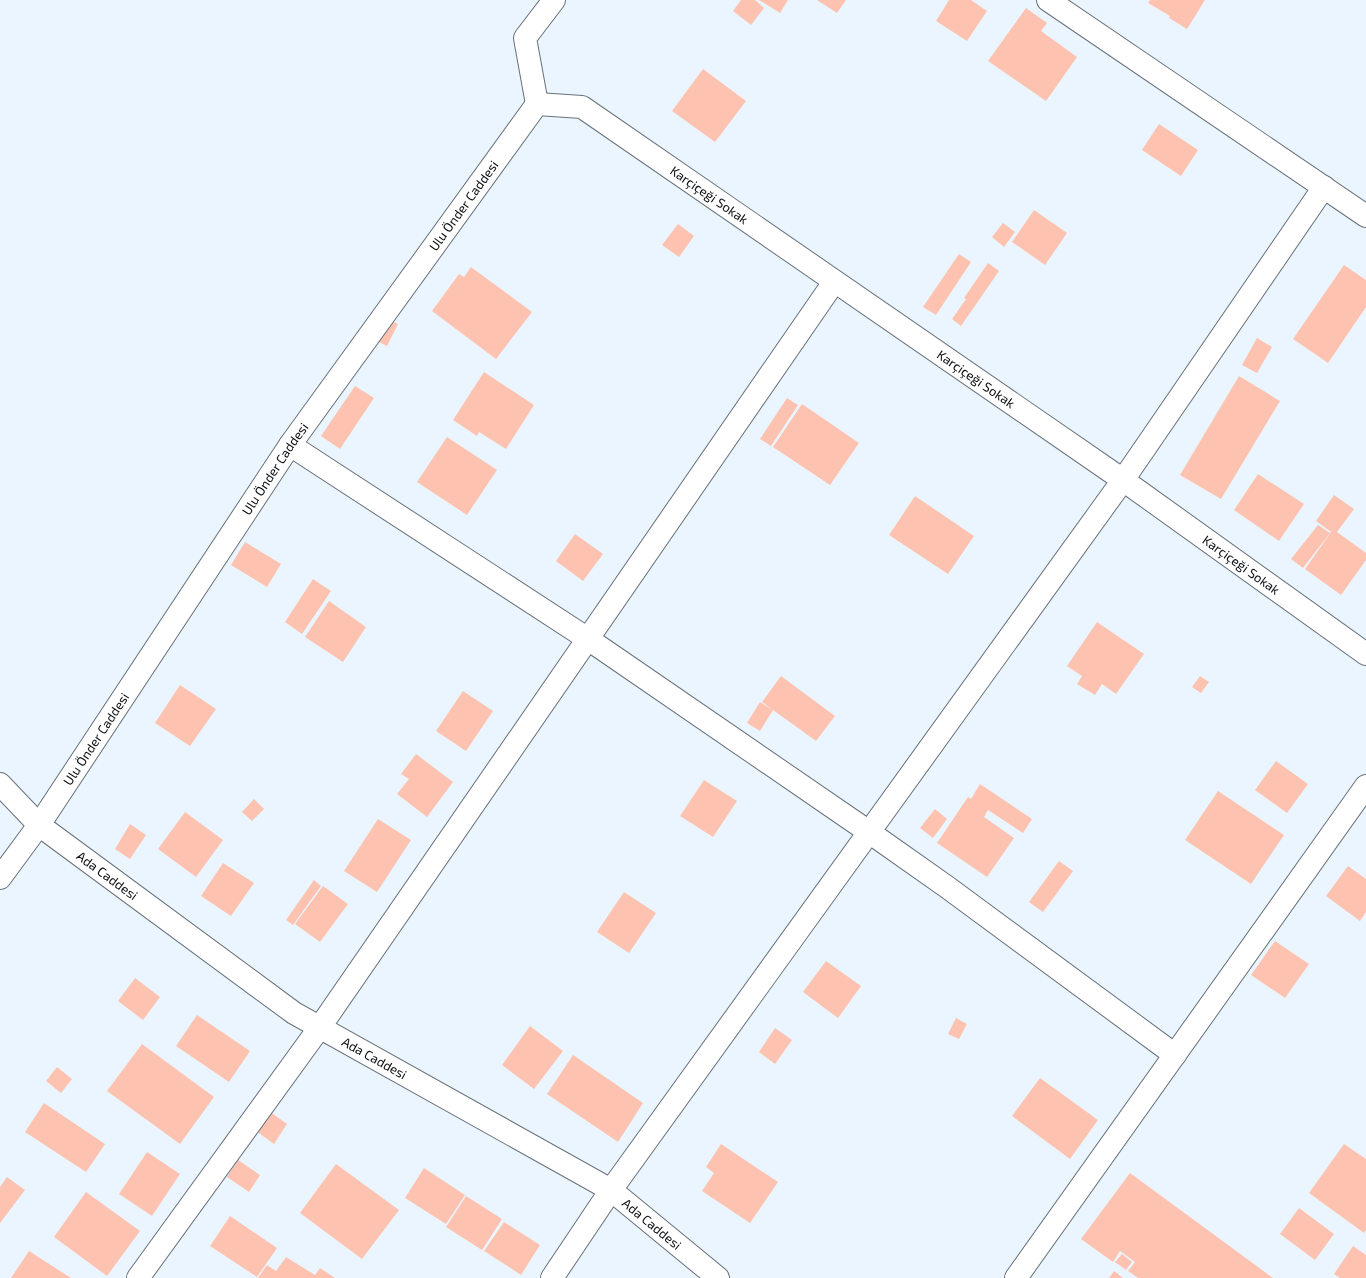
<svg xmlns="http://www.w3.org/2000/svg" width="1366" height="1278" viewBox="0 0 1366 1278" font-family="'Exo 2',sans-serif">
  <rect width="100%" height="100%" fill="#ebf5ff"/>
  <path fill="#fdc3b0" d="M741 0H755L764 8 751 25 733 11Z
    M759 0H788L780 13Z
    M817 0H846L837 13Z
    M949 0H971L987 11 967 41 936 21Z
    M1150 0H1205L1187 29 1169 18 1170 16 1148 3Z
    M1026 8 1047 23 1041 31 1077 57 1046 101 988 61Z
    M703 69 746 101 715 142 672 111Z
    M1159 124 1198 150 1181 176 1142 150Z
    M1034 210 1067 233 1045 265 1012 242Z
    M1003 223 1015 232 1004 247 992 237Z
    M678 224 694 236 679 257 662 245Z
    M959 254 971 262 936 315 923 307Z
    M988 263 999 271 961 326 952 319 966 299 964 298Z
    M1344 265 1366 280V307L1328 363 1293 339Z
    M471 267 532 312 496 359 432 311 459 274 464 277Z
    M385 318 398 324 387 346 375 340Z
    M1257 338 1272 347 1257 373 1242 365Z
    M484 372 534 405 506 449 479 432 477 436 453 420Z
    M1239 376 1280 401 1221 499 1180 475Z
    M355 386 374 398 340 449 321 436Z
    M787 398 798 405 771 446 760 439Z
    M802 404 859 443 830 485 773 447Z
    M447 437 497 470 467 515 417 482Z
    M1258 474 1304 504 1279 541 1234 510Z
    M1334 495 1354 509 1337 532 1366 553V560L1341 595 1305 569 1331 532 1316 521Z
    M915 496 974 536 948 574 889 535Z
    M1318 525 1330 533 1303 568 1291 559Z
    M575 534 603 554 583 581 556 561Z
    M245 542 281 564 267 587 231 565Z
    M313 579 331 591 302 634 285 622Z
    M329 601 366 627 343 662 305 637Z
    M1097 622 1144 654 1116 694 1102 684 1095 695 1077 684 1082 676 1067 666Z
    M781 676 835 716 816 741 762 702Z
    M1200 676 1209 682 1201 693 1192 687Z
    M180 685 216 709 190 746 155 723Z
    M463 691 493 711 466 751 436 731Z
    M760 702 773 710 760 731 747 723Z
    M416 754 453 782 427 817 397 794 409 779 401 774Z
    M1276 761 1308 784 1287 813 1255 790Z
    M704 780 737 801 713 837 680 816Z
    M980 784 1032 819 1023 833 988 810 984 817 1014 838 987 877 937 843 968 797 971 799Z
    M1218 791 1284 835 1251 884 1185 840Z
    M254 799 264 809 252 821 242 812Z
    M935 809 947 819 933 838 920 828Z
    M185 812 223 840 196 877 158 849Z
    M378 819 411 840 377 892 344 871Z
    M130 824 146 835 130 859 115 849Z
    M1059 861 1073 871 1043 912 1029 902Z
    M223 863 254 883 231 916 201 896Z
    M1348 866 1366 879V912L1360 921 1326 896Z
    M314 880 321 886 293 925 286 920Z
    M323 886 348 904 320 942 295 924Z
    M624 892 656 913 629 953 597 932Z
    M1275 941 1309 964 1285 998 1251 975Z
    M826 961 861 986 838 1018 803 992Z
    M135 978 160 997 143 1020 118 1001Z
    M197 1015 250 1051 229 1082 176 1046Z
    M956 1018 967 1024 959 1039 948 1034Z
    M530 1026 563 1051 534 1089 502 1065Z
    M775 1028 792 1040 775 1064 759 1052Z
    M142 1044 214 1097 180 1144 107 1091Z
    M573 1055 643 1103 618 1142 547 1094Z
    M57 1067 72 1079 61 1093 46 1081Z
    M1040 1078 1098 1120 1070 1159 1012 1116Z
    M44 1103 105 1144 86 1172 25 1132Z
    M266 1109 287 1124 274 1144 252 1128Z
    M721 1144 778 1182 750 1223 702 1191 714 1173 706 1167Z
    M1344 1144 1366 1159V1230L1364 1233 1309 1193Z
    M147 1152 180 1174 152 1216 119 1194Z
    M238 1160 260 1175 249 1192 227 1177Z
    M336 1164 399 1210 362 1259 300 1213Z
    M424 1168 465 1195 446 1224 405 1198Z
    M1130 1173 1273 1278H1138L1128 1271 1135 1262 1120 1251 1113 1262 1081 1239Z
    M7 1177 25 1190 0 1223V1187Z
    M86 1192 140 1231 107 1276 54 1237Z
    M466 1196 502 1219 482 1250 446 1227Z
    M1299 1208 1334 1234 1315 1260 1280 1234Z
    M230 1216 277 1248 257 1277 210 1246Z
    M504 1222 540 1245 521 1275 484 1251Z
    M1353 1246 1366 1255V1278H1340L1334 1274Z
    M29 1251 71 1278H11Z
    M1122 1254 1132 1262 1126 1270 1115 1262Z
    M286 1257 315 1275 320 1268 335 1278H258L267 1265 276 1271Z
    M1114 1271 1123 1278H1109Z"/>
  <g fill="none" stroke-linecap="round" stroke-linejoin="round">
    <g stroke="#687179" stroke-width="24">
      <g id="street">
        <path d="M1048 0 1366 216"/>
        <path d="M537 104 525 38 554 0"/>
        <path d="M290 445 588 639 869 832 947 887 1175 1055"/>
        <path d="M0 784 39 825"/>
        <path id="s1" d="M0 878 39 825 290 445 537 104 582 107 1123 480 1366 654"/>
        <path d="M138 1278 320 1027 834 282"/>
        <path d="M552 1278 611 1190 1123 480 1324 187"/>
        <path d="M1016 1278 1366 786"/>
      </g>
    </g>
    <g stroke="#687179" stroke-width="24">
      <g id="secondary">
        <path id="s2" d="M39 825 294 1013 611 1190 718 1278"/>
      </g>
    </g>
    <use href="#street" stroke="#fff" stroke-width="22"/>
    <use href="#secondary" stroke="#fff" stroke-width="22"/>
  </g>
  <g text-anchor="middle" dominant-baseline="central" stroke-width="3" stroke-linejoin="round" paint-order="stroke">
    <g font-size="13" fill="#0b0e11" stroke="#ebf5ff">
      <text stroke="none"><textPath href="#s1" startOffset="1142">Karçiçeği Sokak</textPath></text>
      <text stroke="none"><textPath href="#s1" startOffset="817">Ulu Önder Caddesi</textPath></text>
      <text stroke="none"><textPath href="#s1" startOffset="1466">Karçiçeği Sokak</textPath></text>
      <text stroke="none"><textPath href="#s1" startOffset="493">Ulu Önder Caddesi</textPath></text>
      <text stroke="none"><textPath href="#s1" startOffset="1790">Karçiçeği Sokak</textPath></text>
      <text stroke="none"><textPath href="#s1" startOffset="169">Ulu Önder Caddesi</textPath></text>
      <text stroke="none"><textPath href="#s2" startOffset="85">Ada Caddesi</textPath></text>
      <text stroke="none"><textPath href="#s2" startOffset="409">Ada Caddesi</textPath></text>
      <text stroke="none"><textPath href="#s2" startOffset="733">Ada Caddesi</textPath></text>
    </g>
  </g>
</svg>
